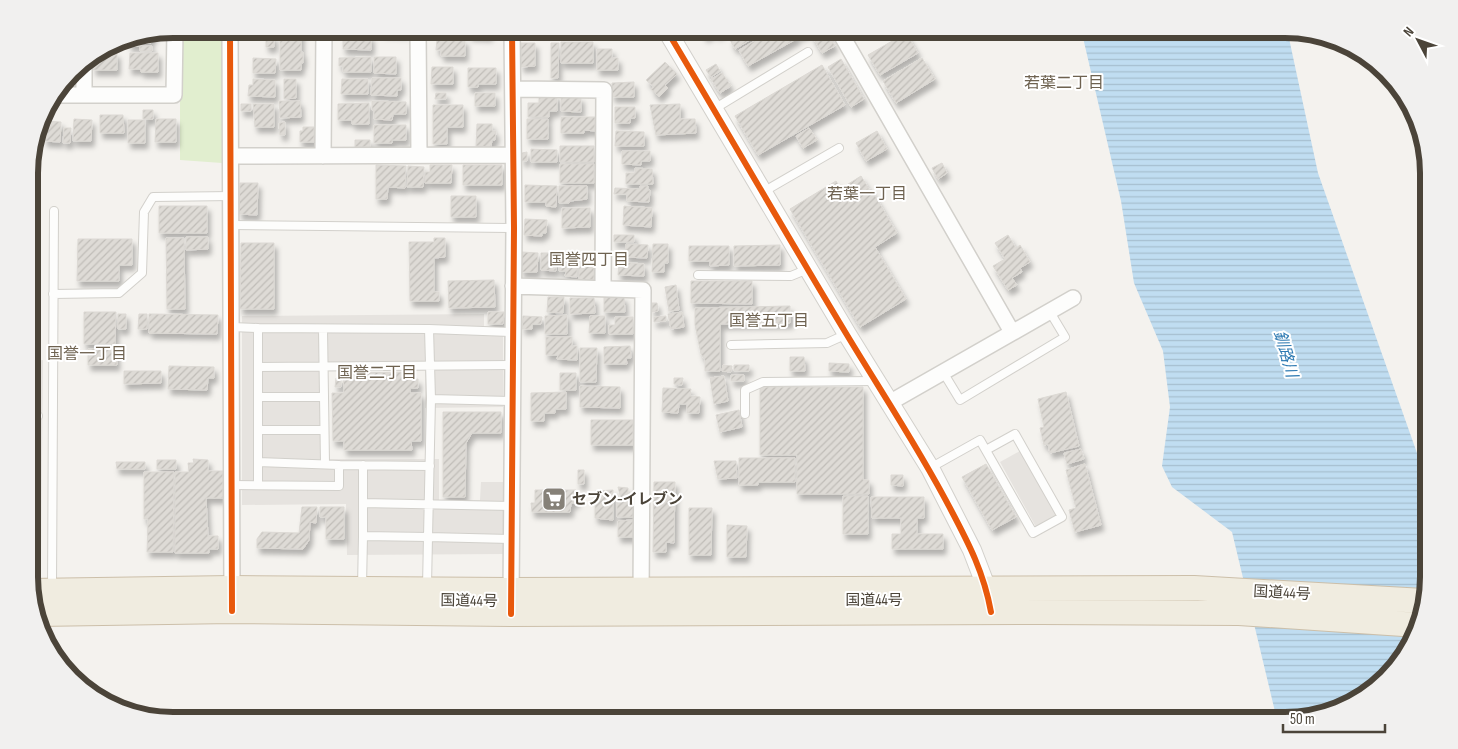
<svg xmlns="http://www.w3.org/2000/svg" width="1458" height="749" viewBox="0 0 1458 749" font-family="'Sofia Sans Condensed','Noto Sans JP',sans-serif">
  <defs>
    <pattern id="water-rules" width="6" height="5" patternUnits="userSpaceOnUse" patternTransform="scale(1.25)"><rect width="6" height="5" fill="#c0ddf1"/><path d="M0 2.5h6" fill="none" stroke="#a6bfcf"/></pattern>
    <pattern id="building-hatch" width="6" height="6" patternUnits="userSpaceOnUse" patternTransform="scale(1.25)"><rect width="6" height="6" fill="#dedbd6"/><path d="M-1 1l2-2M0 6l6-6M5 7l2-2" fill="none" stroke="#c0bdb8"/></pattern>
    <filter id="shadow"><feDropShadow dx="3" dy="5.5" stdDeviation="2.5" flood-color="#0004"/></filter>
  </defs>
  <rect width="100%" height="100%" fill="#f4f2ee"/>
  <path fill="#e1eecf" d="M180 29H222V163L180 160Z
    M518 29H598L606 39H518Z"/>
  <path fill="#e6e3df" d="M484 314V328L503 327V407L425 408V369H328V459H439V500H480L481 482H504V554L347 555 346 504 242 505V316Z
    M43 360 41 557H30V361Z
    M1020 451 1057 515 1036 527 1000 462Z"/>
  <path fill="url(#water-rules)" d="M1081 29H1287L1318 173 1429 487V577L1415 640 1365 696 1295 720H1277L1232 532 1172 487 1162 466 1170 407 1163 351 1134 283 1121 201Z"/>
  <path fill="url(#building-hatch)" stroke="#dcd9d4" filter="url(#shadow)" d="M280 29H301V53L303 52V63H301V70H280Z
    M344 29H366V33L344 32Z
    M382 29H406V33L382 32Z
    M447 29H463V33H447Z
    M469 29H490L489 36 469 35Z
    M700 29H727L717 35 715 31 705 37Z
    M730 29H747L753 38 735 49 730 40 733 38Z
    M749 29H770L754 38Z
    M775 29H793L798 38 748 66 739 50Z
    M795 29H812L800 36Z
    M821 29H825L835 46 822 53 811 34Z
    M154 32V37H151V43H139V46H129V37Z
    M906 33 918 53 880 75 868 55Z
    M266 36H274V47H266Z
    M343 36H371V50L343 49Z
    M437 39 465 40V56H441V50H436Z
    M561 42H593V63H561Z
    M521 43H535V66L521 67Z
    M551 43H559L558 78H551Z
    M140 46H152V51H140Z
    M597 49H612V58H618V70H597Z
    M97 53H117V70H93L94 55Z
    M130 53H158V72H141V69H129Z
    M371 57V72H343V66H339V58Z
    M374 57H396V74L374 73Z
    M253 58 276 59 275 73H253Z
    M922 58 935 79 896 103 883 81Z
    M841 59 864 99 851 107 828 67Z
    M665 62 677 74 665 85 668 88 659 97 651 89 654 87 646 80Z
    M716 64 720 71 711 77 706 70Z
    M822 65 845 105 758 155 735 116Z
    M432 67H453V84H431Z
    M468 68H496V84H478V87H468Z
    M722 73 731 86 720 93 711 79Z
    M372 78H401V90H397V96L371 95Z
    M253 79 275 80V97L248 96 249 85H253Z
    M284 79H296V98L284 99Z
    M342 79H368V94H341Z
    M634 82V97H612V83Z
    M436 93H446V99H435Z
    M475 93H495V106H475Z
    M539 94 557 95V111H549V117H528V103H539Z
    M561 97H581V112L561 111Z
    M279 101H300L301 117 280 118Z
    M372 101 406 102V114H393L392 120 374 119V110H372Z
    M369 103V124H352V120H338V104Z
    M241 104H251V111H241Z
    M253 104H274V127H255Z
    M680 104V119H695L696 133 656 135 650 105Z
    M433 105H463V127H447V144H433Z
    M615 107H635V118H630V123H615Z
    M143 110H153V119H143Z
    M100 115H123L124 133H100Z
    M561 117H595V131L584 130V133H561Z
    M74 119 92 120 91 141H73Z
    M156 119H176V142H155Z
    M527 119H548V139H527Z
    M128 120H145V143H128Z
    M45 121 61 122 60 142 44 141Z
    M285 122V135H280L279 123Z
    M477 124H492V131H496L495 140H492L491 147 476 146Z
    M374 125H406V140H392V143H374Z
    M303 127H314V142H300V131H303Z
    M64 128H71L70 143H63Z
    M809 128 817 140 803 148 796 136Z
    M616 131 644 132V146H615Z
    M877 131 887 149 866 161 856 143Z
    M355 140H370V147H355Z
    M560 146H594V162H560Z
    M531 149 557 150V162H531Z
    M622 151H650V161H641V165L622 164Z
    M527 152V161H522V153Z
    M942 163 947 173 938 179 932 168Z
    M560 164H594V183H560Z
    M376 165 406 166 405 188 388 187 387 199H376Z
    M430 165H452L451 183H425V172H430Z
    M463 165H502V185H463Z
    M408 166 424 167 423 187H407Z
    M635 168 652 169 653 184H626V173H635Z
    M861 176 869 189 852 199 845 186Z
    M836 181 849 203 871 189 897 233 875 247 906 299 860 327 790 209Z
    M240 183H258L257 215 239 214Z
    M525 185 557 186 556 207 546 206V202H525Z
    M559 186H587V199L570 201 569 203H559Z
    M640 186H648V190H650L649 202 627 201V194H614L615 188 640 189Z
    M451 196H476V217H451Z
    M159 206H207V233H159Z
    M624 206 652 208 651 227 623 225Z
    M562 208H590V227L562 228Z
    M525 219 547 220 546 233H542V236L524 235Z
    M614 235H634V242H614Z
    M1008 235 1016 248 1020 245 1030 262 1020 268 1022 272 1012 278 1017 285 1008 290 993 266 1005 259 995 243Z
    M186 237H208V249L186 250Z
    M166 238H184L185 309H167Z
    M434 238H445V257L434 258V292H439V301H410L409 242H434Z
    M78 239H132V265H119V281H77Z
    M241 243H274V309H240Z
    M626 244 648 245 647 258 625 257Z
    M653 244H668V263H664V272H652Z
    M780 245V265L734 266V246Z
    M689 246H729V265L710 266V261H689Z
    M522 252 538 253 537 272H521Z
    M559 252H577V277L565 276 566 271H559Z
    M541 253H556V271L541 270Z
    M579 253H594V280H579Z
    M619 262 644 264V276L618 275Z
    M494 280 495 307 449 308 448 281Z
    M691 281H752V304L691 303Z
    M676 285 679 310 669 311 665 287Z
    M548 297H564L563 313 547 312Z
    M604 297H624L625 312H604Z
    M570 298H594L595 313 570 314Z
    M652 303H657L658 311 652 312Z
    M790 306V323L720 324V371H705V360L701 354 695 325V308Z
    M84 312H116L115 344H84Z
    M488 312H504L503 324H488Z
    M682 312 684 327 671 329 668 314Z
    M118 314H126V329H118Z
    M139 314H147V329H138Z
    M149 314 218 315 217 334 149 333Z
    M567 315V334H545V316Z
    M523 316 542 317 541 324H532V329H522Z
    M590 316H605V333H589Z
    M666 316V321L654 322V317Z
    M615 317H633V334H609V325H615Z
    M546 337H572V346H577V360L557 359 558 355H546Z
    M630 346 631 358H626L627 364H604V347Z
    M116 348 117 365H88V349Z
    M580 348H597L596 382H580Z
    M790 357H804L805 371H790Z
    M829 363 849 364V372L829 371Z
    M723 365 732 366 731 372 722 371Z
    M734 365H749V371H734Z
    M169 366 214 367V378H208L207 390 168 389Z
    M124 371H161V383L124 384Z
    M410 372V379H418V388H410V393H421V441H411L412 450H344V441H333L332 393H344L343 373Z
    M560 373H576V390H560Z
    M731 375H744V381H731Z
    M724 376 728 401 714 404 710 378Z
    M336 378H341V387H335Z
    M674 378H683L682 385 674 384Z
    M580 386 620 387V408L580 407Z
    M760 387H863V480H869V494H797V455H760Z
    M663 388 691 389 690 396 700 397 699 413H687V404H679L678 413 662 412Z
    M566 392V409H555V413H544V421H531V393Z
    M1066 392 1079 446 1050 453 1048 444 1044 445 1040 428 1044 427 1038 399Z
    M739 410 742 427 720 432 716 415Z
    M443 412H501V433H472L466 443 465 497H443Z
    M591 420H633V445H591Z
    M1081 449 1084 459 1067 464 1064 453Z
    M739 458H795V482H758V485H739Z
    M193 459 208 460V471H223V498H206L208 536H218V549H209V553H175V472H189L188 463H194Z
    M157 460H176V469H157Z
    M714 461H736L737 478 718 479Z
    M116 462H145V469H117Z
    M986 464 1016 517 992 530 962 477Z
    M1085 464 1101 525 1075 532 1069 510 1076 508 1066 470Z
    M578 470H584V484H578Z
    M144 472H174L173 552H147L148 519H144Z
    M891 475H903V486L891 485Z
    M654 482H675L674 543 666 542V552H653Z
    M618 487 628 488V499L634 500 633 517H617V499H621Z
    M535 490H576V503H571L570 512H532L531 503H535Z
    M613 490V520L595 518V491Z
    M843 496H868V534H843Z
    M871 497H924V518H917V534H943V549H892V534H901V518H872Z
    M302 507H317L316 523 310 522 309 540 303 549 257 548V539L262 532 299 533Z
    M320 507H344V539H326V517H320Z
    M689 508H712L711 555H689Z
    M633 520V537H618V521Z
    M727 525 747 526 746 557H727Z"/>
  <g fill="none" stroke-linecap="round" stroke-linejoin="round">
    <g stroke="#d2d0cb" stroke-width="10">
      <path id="service" d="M714 109 808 52
        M29 186H34V379H30
        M763 192 839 148
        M231 225 514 228
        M698 275 791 276 808 269
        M53 294 119 293 142 273 144 212 153 197 232 196
        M232 327 258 328
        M323 329 325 464
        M429 329 431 399
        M731 345 827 343 847 334
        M258 367 512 365
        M943 372 960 400 1065 337 1050 312
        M258 397H324
        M745 414V390L763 382 876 381
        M30 416H38
        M258 430H324
        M30 449H34
        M258 462 339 465
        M930 468 980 440 1033 533 1062 517 1015 434 986 450
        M30 483H31
        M232 485 339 486V465L430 466
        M258 485V328L429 329 512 332
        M363 503 512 506
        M30 513H34L35 549
        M363 536V465
        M512 539 428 537 431 399 513 401
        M362 587 363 536 428 537 427 586
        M52 588 54 211"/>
    </g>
    <g stroke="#d2d0cb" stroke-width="18">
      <path id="minor" d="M230 29 232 595
        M418 29 419 155
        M838 29 1012 332
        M84 61V94
        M514 89 604 90 603 288
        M54 95H174L175 29
        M231 156 513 155
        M323 156 324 29
        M513 286 643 290 641 596
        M889 403 1073 298
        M511 598 514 228 512 29"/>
    </g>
    <g stroke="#d2d0cb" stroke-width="20">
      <path id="tertiary" d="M666 29 847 334 930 468 972 550 987 589 989 600"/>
    </g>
    <g stroke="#ccbfa9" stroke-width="26">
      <path id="trunk" d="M30 591 232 588 511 590 1194 588 1424 601
        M38 614 232 611 511 614 1041 612 1239 613 1418 625"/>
    </g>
    <use href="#service" stroke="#fdfdfc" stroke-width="8"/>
    <use href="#minor" stroke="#fdfdfc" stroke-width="15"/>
    <use href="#tertiary" stroke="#fdfdfc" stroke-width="18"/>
    <use href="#trunk" stroke="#f0ece0" stroke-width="24"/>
    <g stroke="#fff" stroke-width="9">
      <path id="cycleway" d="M230 29 232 611
        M666 29C727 131 786 234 847 335 882 393 920 450 951 510 969 544 984 573 991 612
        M511 614 514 228 512 29"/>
    </g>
    <use href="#cycleway" stroke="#e8590c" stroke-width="6"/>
  </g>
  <defs>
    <g id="supermarket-square" transform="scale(1.25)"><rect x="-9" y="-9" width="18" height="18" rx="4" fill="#868178" stroke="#fff"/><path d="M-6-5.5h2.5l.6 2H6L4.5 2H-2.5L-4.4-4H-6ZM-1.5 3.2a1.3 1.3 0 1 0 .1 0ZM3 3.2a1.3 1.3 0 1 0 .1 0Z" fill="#fff"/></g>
  </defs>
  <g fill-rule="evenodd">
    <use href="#supermarket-square" x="554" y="499"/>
  </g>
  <g text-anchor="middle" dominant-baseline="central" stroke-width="4" stroke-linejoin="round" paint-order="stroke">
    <g font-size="15" font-weight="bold" fill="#4b4439" stroke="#fff" text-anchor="start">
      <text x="572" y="499">セブン-イレブン</text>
    </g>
    <g font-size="15" fill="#4b4439" stroke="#fff">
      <text transform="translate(1282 593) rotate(3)">国道44号</text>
      <text x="874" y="600">国道44号</text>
      <text transform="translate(469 601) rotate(1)">国道44号</text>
    </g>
    <g font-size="16" fill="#6e6250" stroke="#fff">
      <text x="1064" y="83">若葉二丁目</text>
      <text x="867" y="194">若葉一丁目</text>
      <text x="589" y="260">国誉四丁目</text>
      <text x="769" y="321">国誉五丁目</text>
      <text x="87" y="354">国誉一丁目</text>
      <text x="377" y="373">国誉二丁目</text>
    </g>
    <g font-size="16" font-style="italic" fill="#2e7ab2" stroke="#fff">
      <text transform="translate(1285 354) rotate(74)">釧路川</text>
    </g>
  </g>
  <path d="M0 0H1458V749H0ZM173 38H1285A135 135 0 0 1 1420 173V577A135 135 0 0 1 1285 712H173A135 135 0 0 1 38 577V173A135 135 0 0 1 173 38Z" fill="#f1f0ef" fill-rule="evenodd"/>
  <path fill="none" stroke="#4b4439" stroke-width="6" d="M173 38H1285A135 135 0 0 1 1420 173V577A135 135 0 0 1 1285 712H173A135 135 0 0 1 38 577V173A135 135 0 0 1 173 38Z"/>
  <g transform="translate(1418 40) rotate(311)" stroke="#ffffff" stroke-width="4" paint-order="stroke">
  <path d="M0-4L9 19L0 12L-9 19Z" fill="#4b4439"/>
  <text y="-8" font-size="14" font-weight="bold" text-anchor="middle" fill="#4b4439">N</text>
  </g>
  <path d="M1283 724v8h102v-8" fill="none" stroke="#4b4439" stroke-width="2.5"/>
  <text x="1290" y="724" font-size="15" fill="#4b4439" stroke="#ffffff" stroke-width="4" paint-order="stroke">50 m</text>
</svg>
